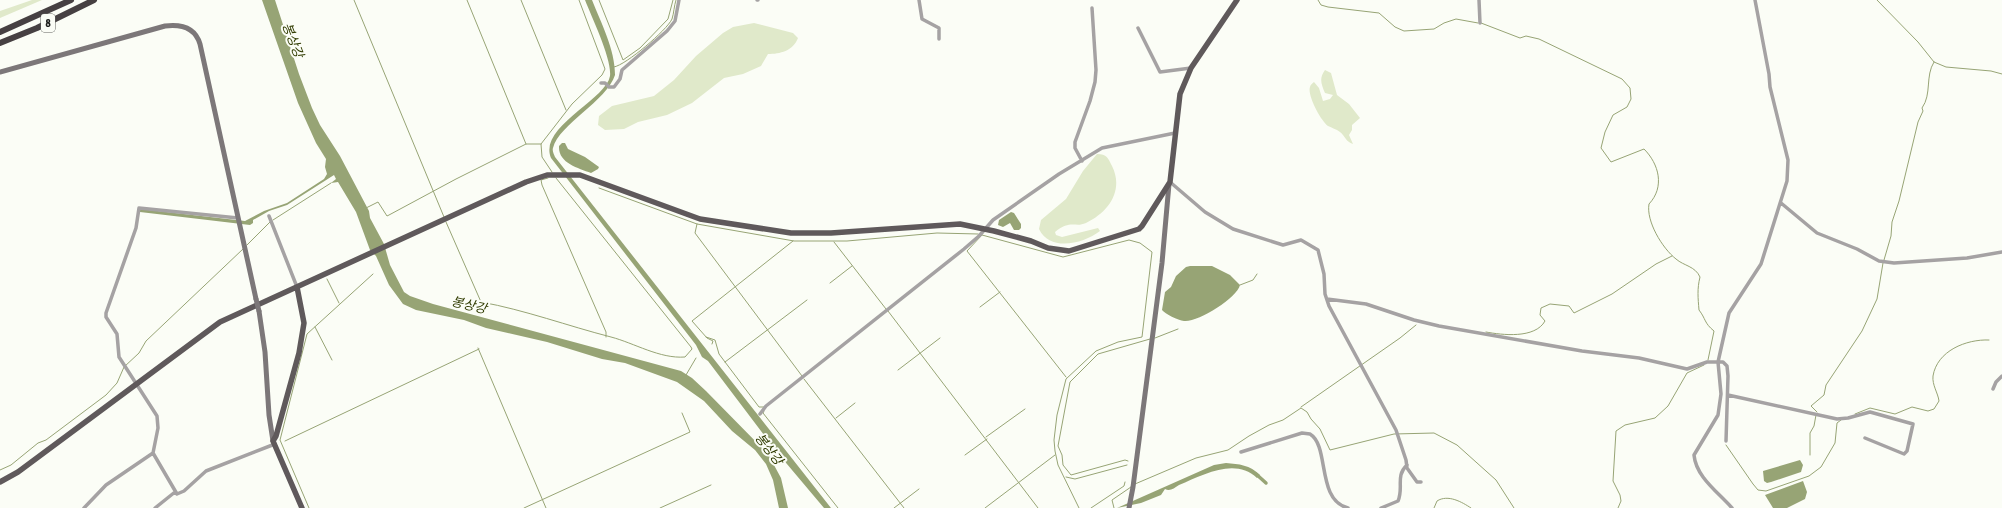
<svg xmlns="http://www.w3.org/2000/svg" width="2002" height="508" viewBox="0 0 2002 508" font-family="'Asap Condensed','Noto Sans KR',sans-serif">
  <rect width="100%" height="100%" fill="#fbfdf6"/>
  <path fill="#e0e9ca" d="M32 0H42L0 18V11Z
    M754 23 793 33 798 38C793 51 780 54 768 54L761 66 743 74 724 78 692 103 667 115 638 122 624 129 605 130 598 125 599 116 612 106 654 96 674 80 696 56 723 33 733 27Z
    M1325 70 1331 73 1337 95 1349 104 1360 118 1352 125V130L1349 135 1353 144C1346 142 1345 136 1340 132 1336 129 1332 128 1328 126 1321 121 1307 95 1310 87 1310 85 1312 84 1314 82L1319 88 1323 101 1330 99 1333 95 1325 93C1321 84 1319 78 1325 70Z
    M1097 154C1107 154 1108 158 1112 166 1124 190 1109 212 1086 223 1075 228 1071 219 1055 232L1056 235 1062 237 1098 228 1100 231C1083 244 1050 252 1039 229L1041 220 1066 199 1083 171Z"/>
  <path fill="#97a475" d="M262 0H275L299 74 312 108 320 125 340 156 369 211 370 218 384 244 390 265 404 292 410 296 433 304 681 371 692 378 706 391 768 454 781 478 788 508H779L773 480 766 464 755 450 732 431 704 401 677 382 625 363 602 359 547 342 486 328 464 320 416 310 403 304 389 285 376 256 370 250 356 212 338 182 331 183 336 179 334 175 287 205 269 211 253 220V223L250 225 140 212V209L245 221 264 211 287 203 324 179 327 174 325 167 326 159 316 143 298 103Z
    M585 0H592C601 23 615 49 615 75 607 101 559 124 553 148 552 151 554 154 555 157L831 508H824L776 451 708 361 702 357 696 345 551 158C538 127 606 100 610 76 612 59 592 18 585 0Z
    M562 143H565L568 149 585 157 599 167 598 169 591 173C578 168 558 163 559 146Z
    M1011 212 1014 213 1021 224V228L1019 230H1014L1010 223 1003 227 998 225 999 220Z
    M1190 266H1212L1230 275 1240 285C1237 298 1197 323 1184 321 1178 320 1165 314 1162 310L1165 292 1171 287 1176 276 1186 267Z
    M1800 460 1803 465 1801 472 1771 482 1767 483 1764 481 1763 471Z
    M1226 463C1239 464 1250 465 1260 475L1257 478C1235 457 1203 475 1179 485 1174 488 1170 492 1165 489L1161 495 1141 503 1117 508 1214 465Z
    M1803 481 1807 492 1805 499 1787 508H1773L1765 495Z"/>
  <g fill="none" stroke-linecap="round" stroke-linejoin="round">
    <path stroke="#97a475" stroke-width="1" d="M354 0 444 217
      M467 0 526 144
      M521 0 566 110
      M599 0 623 60 640 48 668 19 673 0
      M1318 0 1321 5 1328 7 1379 13 1395 27 1404 31 1434 29 1444 23 1456 19 1478 23
      M1877 0 1918 42 1934 62 1946 67 1991 71 2002 74
      M1481 23 1520 38 1526 36 1539 39 1622 79 1630 88 1631 99 1627 107 1613 115 1605 132 1601 148 1611 162 1644 149C1659 164 1665 187 1649 204 1646 221 1662 248 1676 259 1684 266 1695 266 1700 277 1697 289 1698 298 1699 310 1706 319 1704 323 1714 331L1708 360
      M614 67C626 65 667 30 672 19 674 13 674 6 676 0
      M552 172 542 157 541 144 572 104 602 75 605 69 579 0
      M548 178 541 180 542 185 606 332V337
      M599 188 697 224 794 241H847L937 233 978 234
      M366 208 378 202 387 216 389 215 456 179 526 144H541
      M273 220 331 183
      M446 222 481 302C525 310 568 326 611 337 634 343 660 359 685 357L692 349 691 347 556 178
      M697 224 695 233 802 376
      M982 235 1063 257 1129 240 1140 243 1152 252 1142 337 1118 342 1096 351 1066 379 1057 415 1054 440 1055 451 1058 465 1079 508
      M982 235 967 251 1066 377
      M834 242 886 309
      M247 245 270 222
      M1884 260 1891 236 1892 222 1899 201 1918 122 1923 111 1922 108C1932 94 1925 76 1934 62
      M327 279 339 303
      M830 283 852 266
      M1240 285 1253 280 1257 274
      M980 307 1000 292
      M888 311 1038 508
      M315 327 332 360
      M1486 332C1502 335 1535 339 1545 321L1540 315 1541 308 1550 304 1569 306 1574 313 1612 294 1656 264 1672 256
      M706 337 715 340 719 354 759 407H764
      M1155 338 1178 329
      M712 344 713 341 707 338 692 321 793 241
      M478 348 546 508
      M725 362 807 300
      M898 370 940 338
      M686 375 696 358
      M804 379 904 508
      M1301 407 1400 338 1416 325
      M764 411 763 413 838 508
      M1817 412 1811 406 1824 395 1826 385 1862 331 1877 299 1883 263
      M1855 414 1870 408 1895 414 1912 407 1928 411 1934 409 1939 401C1938 393 1932 385 1933 376 1937 351 1966 339 1989 340
      M836 418 855 403
      M986 437 1025 409
      M285 441 479 349
      M1726 445 1753 484 1758 490 1766 491 1809 476 1821 467 1835 443 1837 423 1841 420
      M965 455 987 439
      M1810 455V433L1814 426 1816 415
      M1128 461 1125 460 1071 475 1063 465 1062 455 1058 446 1070 382 1098 354 1150 339
      M0 470 11 465 38 443 46 440 106 395 117 383 124 367 139 353 146 341 243 249
      M1066 477 1075 479 1127 465
      M1135 484 1196 458 1228 450 1249 436 1269 425 1283 420 1301 408 1307 412 1311 419 1320 429 1330 450 1394 434 1434 433 1457 445 1496 480 1514 508
      M309 508 280 440 307 334 373 274
      M524 508 690 432 682 413
      M660 508 711 485
      M894 508 919 489
      M985 508 1055 455
      M1091 508 1124 486 1125 482
      M1114 508 1112 500 1131 487
      M1434 508 1437 501C1448 494 1462 502 1471 508
      M1618 508 1621 501 1620 495 1613 481 1616 431 1625 425 1655 418 1668 406 1687 373 1704 365"/>
    <path stroke="#97a475" stroke-width="3.5" d="M1256 474 1266 483"/>
    <path stroke="#a5a2a3" stroke-width="3.5" d="M757 0H758
      M919 0 922 19 939 28V39
      M1479 0 1480 23
      M1138 28 1160 72 1191 68
      M601 83H605L609 87H614L620 79 622 70 667 31 675 21 679 0
      M1082 161 1075 148V142L1090 101 1095 82 1096 70 1092 8
      M1170 182 1205 212 1233 229 1283 245 1301 240 1318 250 1324 274 1325 294 1329 306 1396 430 1406 460 1407 468 1417 482H1421
      M1781 203 1817 233 1857 249 1879 261 1894 263 1967 258 2002 252
      M269 216 297 287
      M1327 299 1366 304 1414 320 1439 326 1582 351 1639 358 1687 369 1707 362H1723L1727 366 1728 376 1726 441
      M1993 389 1996 382 2002 376
      M1728 395 1837 419 1848 418 1870 412 1913 424 1907 451 1904 454 1865 438
      M760 414 766 406 964 249 979 236 993 220 1059 174 1102 148 1175 133
      M1241 452 1302 433 1310 434C1330 446 1316 500 1348 508
      M153 453 177 494 184 491 206 471 275 444
      M84 508 106 485 153 453 158 428 157 416 119 357 117 334 106 317V313L136 228 139 208 238 218
      M155 508 175 492
      M1381 508 1398 501C1404 488 1395 476 1407 465
      M1732 508C1718 492 1696 477 1694 455L1718 415 1721 394 1718 362 1729 313 1761 264 1787 181 1788 160 1770 87 1769 74 1755 0"/>
    <path stroke="#7c7779" stroke-width="5" d="M0 72 165 26C181 24 195 27 200 44L256 299
      M259 311 265 352 269 415 273 441
      M1129 508 1133 487 1162 263 1169 184"/>
    <path stroke="#5f595b" stroke-width="5.5" d="M297 287 304 323 299 353 276 436 273 441 302 508
      M0 482 18 472 220 322 526 182 547 175H580L700 219 791 233H831L960 224 994 231 1031 241 1048 248 1069 251 1139 229 1142 226 1170 182 1180 94 1191 68 1237 0"/>
    <path stroke="#464042" stroke-width="6" d="M0 32 71 0
      M0 43 37 28 94 0"/>
    <path stroke="#7c7779" stroke-width="5" d="M256 299 259 311"/>
  </g>
  <g text-anchor="middle" dominant-baseline="central" stroke-width="4" stroke-linejoin="round" paint-order="stroke">
    <rect fill="#fbfdf6" stroke="#60615d" stroke-width="1" x="41" y="14" width="14" height="18" rx="3"/>
    <g font-size="11" font-weight="bold" fill="#1d1e1c">
      <text x="48" y="23">8</text>
    </g>
    <g font-size="13" font-style="italic" fill="#313c02" stroke="#fbfdf6">
      <text transform="translate(293 40) rotate(69)">봉상강</text>
      <text transform="translate(469 305) rotate(13)">봉상강</text>
      <text transform="translate(769 449) rotate(52)">봉상강</text>
    </g>
  </g>
</svg>
